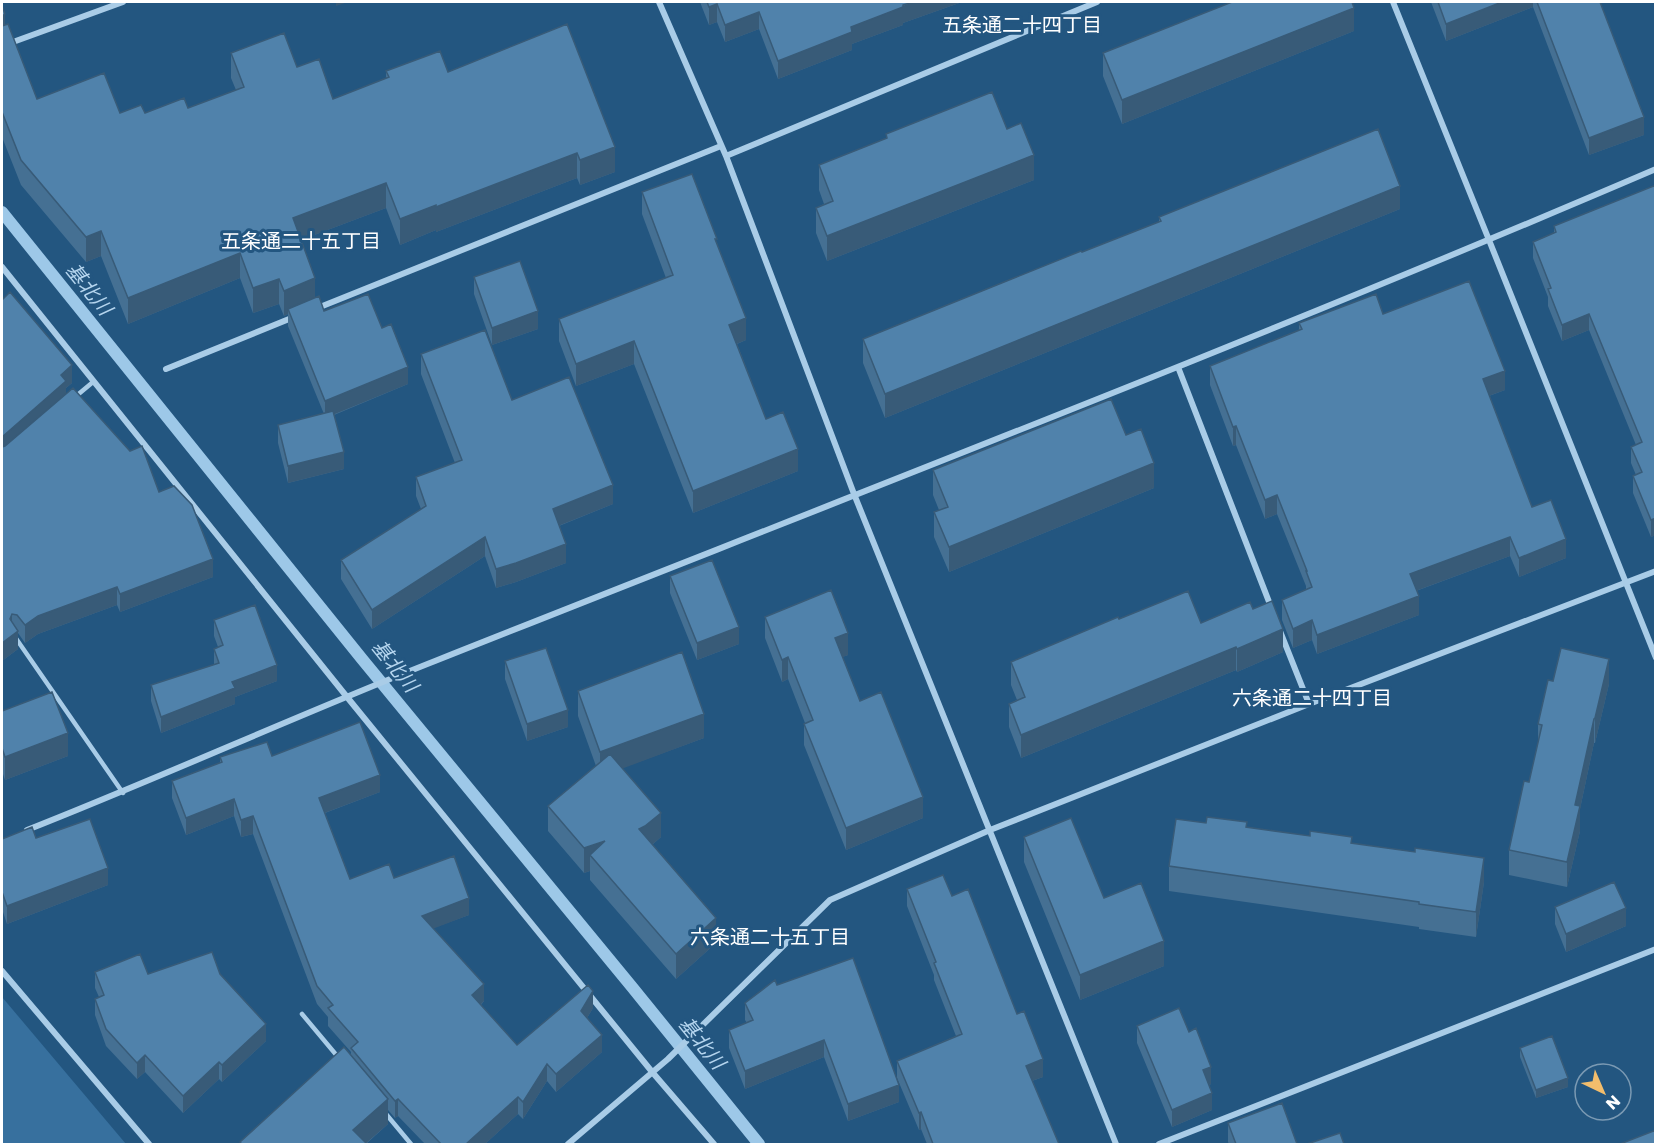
<svg xmlns="http://www.w3.org/2000/svg" width="1657" height="1146" viewBox="0 0 1657 1146" font-family="Poppins,'Noto Sans JP',sans-serif">
  <rect width="100%" height="100%" fill="#235680"/>
  <path fill="#37709e" d="M2 997 126 1144H2Z"/>
  <g fill="none" stroke-linecap="round" stroke-linejoin="round">
    <path stroke="#9dc8e8" stroke-width="12" d="M2 212 362 659 632 987 759 1144"/>
    <path stroke="#a9cce7" stroke-width="4.5" d="M75 397 93 382
      M15 637 123 793
      M302 1014 338 1057
      M386 1114 411 1144"/>
    <path stroke="#a9cce7" stroke-width="6" d="M659 2 726 156 854 494 1116 1144
      M1393 2 1489 240 1656 658
      M2 46 123 2
      M726 156 1097 2
      M2 267 347 697 653 1073 714 1144
      M315 309 721 146
      M1178 367 1271 607
      M166 369 294 317
      M1280 631 1309 704
      M27 830C164 776 298 715 435 661 843 499 1252 342 1656 169
      M2 971 149 1144
      M568 1144 668 1059 830 900 990 830 1309 704 1656 571
      M1159 1144 1656 949"/>
  </g>
  <path fill="#457093" d="M2 2 5 25 37 99 120 113H145L188 108 236 90 231 78V53L297 67 333 99 386 78V71L448 72 615 172 580 185 577 178 436 232V230L400 245 386 208 301 240 315 298 324 311 382 328 408 384 334 415 344 469 288 483 278 443V425L324 414 288 326V314L284 316 279 304 253 313 240 278 128 324 101 256 86 262 21 185 2 137Z
    M700 2H962L903 23V25L852 44V50L778 79 759 29 725 42 717 22 709 25Z
    M1431 2H1603L1600 3 1644 135 1589 155 1533 7 1446 41Z
    M1354 31 1122 124 1103 76V53Z
    M1007 129 1034 180 827 261 816 233V208L824 204 819 190V165L886 139V134Z
    M1656 185V535L1651 537 1633 493V476L1636 475 1631 463V447L1636 445 1589 330 1562 341 1548 306V297L1533 258V242L1554 233V226Z
    M642 192 717 243 746 340 737 344 766 419 798 471 693 513 634 364 576 386 559 341V319L666 278 642 214Z
    M1400 209 885 418 863 363V339L1159 222V217Z
    M474 277 538 329 492 345 474 294Z
    M2 299 72 383 66 388V393L159 492 213 577 120 612 117 605 38 634 25 643 18 633V649L2 661Z
    M1383 314 1505 390 1489 396 1532 507 1566 558 1519 577 1510 556 1416 591 1419 615 1317 654 1312 640 1293 648 1282 620V600L1306 590V586L1277 514 1265 519 1236 445 1233 446 1210 385V366L1299 331V323Z
    M421 354 512 400 613 504 559 526 566 563 516 582 496 588 485 556 372 629 341 579V560L421 509 416 496V477L455 463 421 374Z
    M1126 435 1154 488 949 572 934 537V512L939 510 933 495V470Z
    M670 576 739 644 697 660 670 593Z
    M1253 609 1283 652 1237 672 1236 670 1021 758 1009 727V704L1017 700 1011 685V662L1119 619 1201 623Z
    M765 617 848 655 842 657 860 701 923 818 846 850 804 745V724L805 723 788 679 782 682 765 638Z
    M214 620 277 681 235 697V704L161 733 151 701V685L214 665V649L218 647 214 636Z
    M505 661 568 727 527 741 505 679Z
    M1553 681 1609 684 1595 743H1594L1580 809V831L1567 887 1509 875V850L1529 782 1538 742V724Z
    M578 691 704 738 622 768 661 837 652 845 716 943 676 979 590 880V871L584 873 548 831V806L596 766 578 716Z
    M2 711 68 756 5 780 2 771Z
    M272 756 380 792 325 813 350 879 394 878 469 915 433 928 484 1001 481 1005 517 1045 593 1008 587 1018 602 1052 556 1092 547 1081 523 1119 518 1114 485 1144H425L398 1116 395 1118 388 1110V1124L366 1144H367H240V1142L351 1055V1052L328 1026V1017L317 1004 253 834 241 837 234 816 186 835 172 798V781L220 763V757Z
    M1206 823 1247 827 1352 843 1484 882 1476 937 1419 929V927L1169 891V866Z
    M1024 837 1104 898 1164 966 1080 1000 1024 862Z
    M2 839 108 885 7 924 2 909Z
    M907 889 952 896 1017 1014 1043 1077 1032 1081 1059 1144H927L921 1129 919 1130 897 1078V1061L956 1036 934 980V975L907 906Z
    M1555 907 1626 926 1566 952 1555 924Z
    M95 972 148 974H220L266 1041 222 1082 219 1079 183 1113 145 1072 137 1079 106 1046 95 1015V999L99 997 95 988Z
    M777 985 899 1102 848 1121 824 1057 745 1089 729 1048V1030L747 1023 745 1020V1003Z
    M1137 1026 1211 1084 1209 1085 1212 1110 1172 1127 1137 1043Z
    M1520 1048 1568 1087 1536 1098 1520 1057Z
    M1228 1123 1297 1144H1229L1228 1142Z"/>
  <path fill="#385b78" d="M2 2V16L5 14V39L2 41Z
    M336 2H348L336 6Z
    M913 2H962L903 23V25L852 44V50L778 79V61L851 27Z
    M1502 2H1533V7L1446 41V24Z
    M717 4V22L709 25V7Z
    M1354 8V31L1122 124V100Z
    M759 12V29L725 42V25Z
    M1644 117V135L1589 155V138Z
    M615 147V172L580 185V160Z
    M577 153V178L436 232V207Z
    M1034 155V180L827 261V236Z
    M386 183V208L293 243V218Z
    M1400 186V209L885 418V394Z
    M436 205V230L400 245V219Z
    M101 231V256L86 262V237Z
    M240 253V278L128 324V298Z
    M315 278V303L288 309V314L284 316V291Z
    M279 279V304L253 313V288Z
    M538 311V329L492 345V328Z
    M1589 314V330L1562 341V325Z
    M746 318V340L729 347V325Z
    M634 341V364L576 386V364Z
    M72 365V383L66 388V399L2 455V437L61 375Z
    M408 367V384L325 418V401Z
    M1505 371V390L1483 398V379Z
    M1236 426V445L1233 446V427Z
    M798 449V471L693 513V491Z
    M344 452V469L288 483V466Z
    M1154 463V488L949 572V547Z
    M613 485V504L553 528V509Z
    M1277 495V514L1265 519V500Z
    M1656 518V535L1651 537V520Z
    M485 537V556L372 629V610Z
    M1510 537V556L1410 593V574Z
    M1566 539V558L1519 577V558Z
    M566 544V563L516 582 496 588V569Z
    M213 559V577L120 612V594Z
    M117 587V605L38 634 25 643V625L38 616Z
    M1419 596V615L1317 654V635Z
    M12 614V632L18 631V649L2 661V643Z
    M1312 620V640L1293 648V629Z
    M739 627V644L697 660V643Z
    M1283 629V652L1237 672V649Z
    M848 633V655L835 660V638Z
    M1236 647V670L1021 758V735Z
    M788 657V679L782 682V660Z
    M1609 659V684L1595 743V718Z
    M277 665V681L235 697V704L161 733V717L232 682Z
    M568 710V727L527 741V724Z
    M704 714V738L600 777V752Z
    M1594 719V743L1580 809V831L1567 887V862L1575 805Z
    M68 733V756L5 780V757Z
    M380 775V792L319 815V798Z
    M923 797V818L846 850V828Z
    M234 799V816L186 835V818Z
    M661 813V837L645 851 639 829Z
    M253 816V834L241 837V820Z
    M605 841 590 855V871L584 873V848Z
    M1484 858V882L1476 937V912Z
    M108 868V885L7 924V906Z
    M469 898V915L422 933V916Z
    M1626 908V926L1566 952V934Z
    M716 918V943L676 979V954Z
    M1164 941V966L1080 1000V975Z
    M484 984V1001L472 1013V995Z
    M593 991V1008L581 1028V1011Z
    M266 1024V1041L222 1082V1065Z
    M602 1035V1052L556 1092V1074Z
    M824 1040V1057L745 1089V1071Z
    M145 1055V1072L137 1079V1063Z
    M1043 1059V1077L1026 1083V1066Z
    M219 1062V1079L183 1113V1096Z
    M547 1064V1081L523 1119V1102Z
    M1211 1067V1084L1203 1088V1070Z
    M1568 1078V1087L1536 1098V1090Z
    M899 1085V1102L848 1121V1104Z
    M1212 1093V1110L1172 1127V1110Z
    M518 1097V1114L485 1144H466Z
    M388 1099V1124L365 1144 353 1130Z
    M398 1099V1116L395 1118V1101Z
    M921 1112V1129L919 1130V1113Z"/>
  <path fill="#5082ab" stroke="#385b78" stroke-width="1.5" d="M707 2H913L903 5V7L851 27 852 32 778 61 759 12 725 25 717 4 709 7Z
    M1232 2H1352L1354 8 1122 100 1103 53Z
    M1438 2H1502L1446 24Z
    M1537 2H1600L1644 117 1589 138Z
    M2 6 5 14 2 16Z
    M8 24 37 99 104 73 120 113 141 105 145 113 184 98 188 108 244 87 231 53 284 33 297 67 319 59 333 99 389 77 386 71 440 51 448 72 567 24 615 147 580 160 577 153 436 207V205L400 219 386 183 293 218 315 278 284 291 279 279 253 288 240 253 128 298 101 231 86 237 21 160 2 112V26Z
    M992 92 1007 129 1021 123 1034 155 827 236 816 208 833 201 819 165 887 138 886 134Z
    M1378 129 1400 186 885 394 863 339 1081 251 1082 252 1161 221 1159 217Z
    M692 174 717 239H715L746 318 729 325 766 419 783 412 798 449 693 491 634 341 576 364 559 319 673 275 642 192Z
    M1656 185V518L1651 520 1633 476 1642 472 1631 447 1642 442 1589 314 1562 325 1548 289 1551 288 1533 242 1556 232 1554 226Z
    M520 261 538 311 492 328 474 277Z
    M1469 281 1505 371 1483 379 1532 507 1551 500 1566 539 1519 558 1510 537 1410 574 1419 596 1317 635 1312 620 1293 629 1282 600 1312 587 1306 571H1307L1277 495 1265 500 1236 426 1233 427 1210 366 1302 329 1299 323 1376 294 1383 314Z
    M10 292 72 365 61 375 66 381 2 437V299V300Z
    M368 294 382 328 391 324 408 367 325 401 288 309 319 296 324 311Z
    M485 330 512 400 569 377 613 485 553 509 566 544 516 563 496 569 485 537 372 610 341 560 426 506 416 477 462 460 421 354Z
    M73 388 130 451 142 446 159 492 174 486 192 505 213 559 120 594 117 587 38 616 25 625 17 615 12 614 10 619 18 631 2 643V447L5 446Z
    M1111 399 1126 435 1141 429 1154 463 949 547 934 512 948 507 933 470Z
    M333 411 344 452 288 466 278 425Z
    M712 560 739 627 697 643 670 576Z
    M831 590 848 633 835 638 860 701 881 692 923 797 846 828 804 724 813 720 788 657 782 660 765 617Z
    M1188 591 1201 623 1250 602 1253 609 1272 601 1283 629 1237 649 1236 647 1021 735 1009 704 1025 697 1011 662 1118 617 1119 619Z
    M255 605 277 665 232 682 235 688 161 717 151 685 219 663 214 649 223 645 214 620Z
    M546 648 568 710 527 724 505 661Z
    M1561 648 1609 659 1595 718 1594 719 1575 805 1580 806 1567 862 1509 850 1524 781 1529 782 1542 725 1538 724 1548 680 1553 681Z
    M682 652 704 714 600 752 578 691Z
    M52 692 68 733 5 757 2 748V711Z
    M360 722 380 775 319 798 350 879 389 864 394 878 454 856 469 898 422 916 484 984 472 995 517 1045 588 985 593 991 581 1011 602 1035 556 1074 547 1064 523 1102 518 1097 466 1144H441L398 1099 395 1101 351 1048 358 1042 328 1008 333 1005 317 986 253 816 241 820 234 799 186 818 172 781 222 762 220 757 267 742 272 756Z
    M610 754 661 813 645 826 639 829 716 918 676 954 590 855 605 841 584 848 548 806Z
    M1207 817 1247 822 1246 827 1310 836V831L1352 837 1351 843 1415 852V848L1484 858 1476 912 1419 904V902L1169 866 1176 819 1206 823Z
    M1071 818 1104 898 1141 883 1164 941 1080 975 1024 837Z
    M90 819 108 868 7 906 2 892V839L32 827 36 838Z
    M943 875 952 896 968 889 1017 1014 1024 1011 1043 1059 1026 1066 1059 1144H933L921 1112 919 1113 897 1061 962 1034 934 963 936 962 907 889Z
    M1614 882 1626 908 1566 934 1555 907Z
    M212 952 220 974 266 1024 222 1065 219 1062 183 1096 145 1055 137 1063 106 1029 95 999 104 995 95 972 140 954 148 974Z
    M853 958 899 1085 848 1104 824 1040 745 1071 729 1030 753 1020 745 1003 775 980 777 985Z
    M1179 1008 1189 1032 1196 1028 1211 1067 1203 1070 1212 1093 1172 1110 1137 1026Z
    M1552 1036 1568 1078 1536 1090 1520 1048Z
    M344 1047 388 1099 353 1130 367 1144H242L240 1142Z
    M1282 1103 1297 1144H1236L1228 1123Z
    M1656 1130V1144H1620Z
    M1340 1133 1344 1144H1307Z"/>
  <g text-anchor="middle" dominant-baseline="central" stroke-width="6" stroke-linejoin="round" paint-order="stroke">
    <g font-size="20" fill="#fff" stroke="#235680">
      <text x="1022" y="25">五条通二十四丁目</text>
      <text x="301" y="241">五条通二十五丁目</text>
      <text x="1312" y="698">六条通二十四丁目</text>
      <text x="770" y="937">六条通二十五丁目</text>
    </g>
    <g font-size="20" font-style="italic" fill="#b5d5ee" stroke="#235680">
      <text transform="translate(89 289) rotate(51)">基北川</text>
      <text transform="translate(395 666) rotate(51)">基北川</text>
      <text transform="translate(702 1043) rotate(51)">基北川</text>
    </g>
  </g>
  <rect width="1657" height="1146" fill="none" stroke="#ffffff" stroke-width="6"/>
  <g transform="translate(1603 1092) rotate(136)"><circle r="28" fill="#235680" stroke="#7b9ab3" stroke-width="1.5"/>
  <path d="M0-4.5L10 22L0 15L-10 22Z" fill="#f2bd6c"/>
  <text y="-9" font-size="16" font-weight="bold" text-anchor="middle" fill="#ffffff">N</text>
  </g>
</svg>
